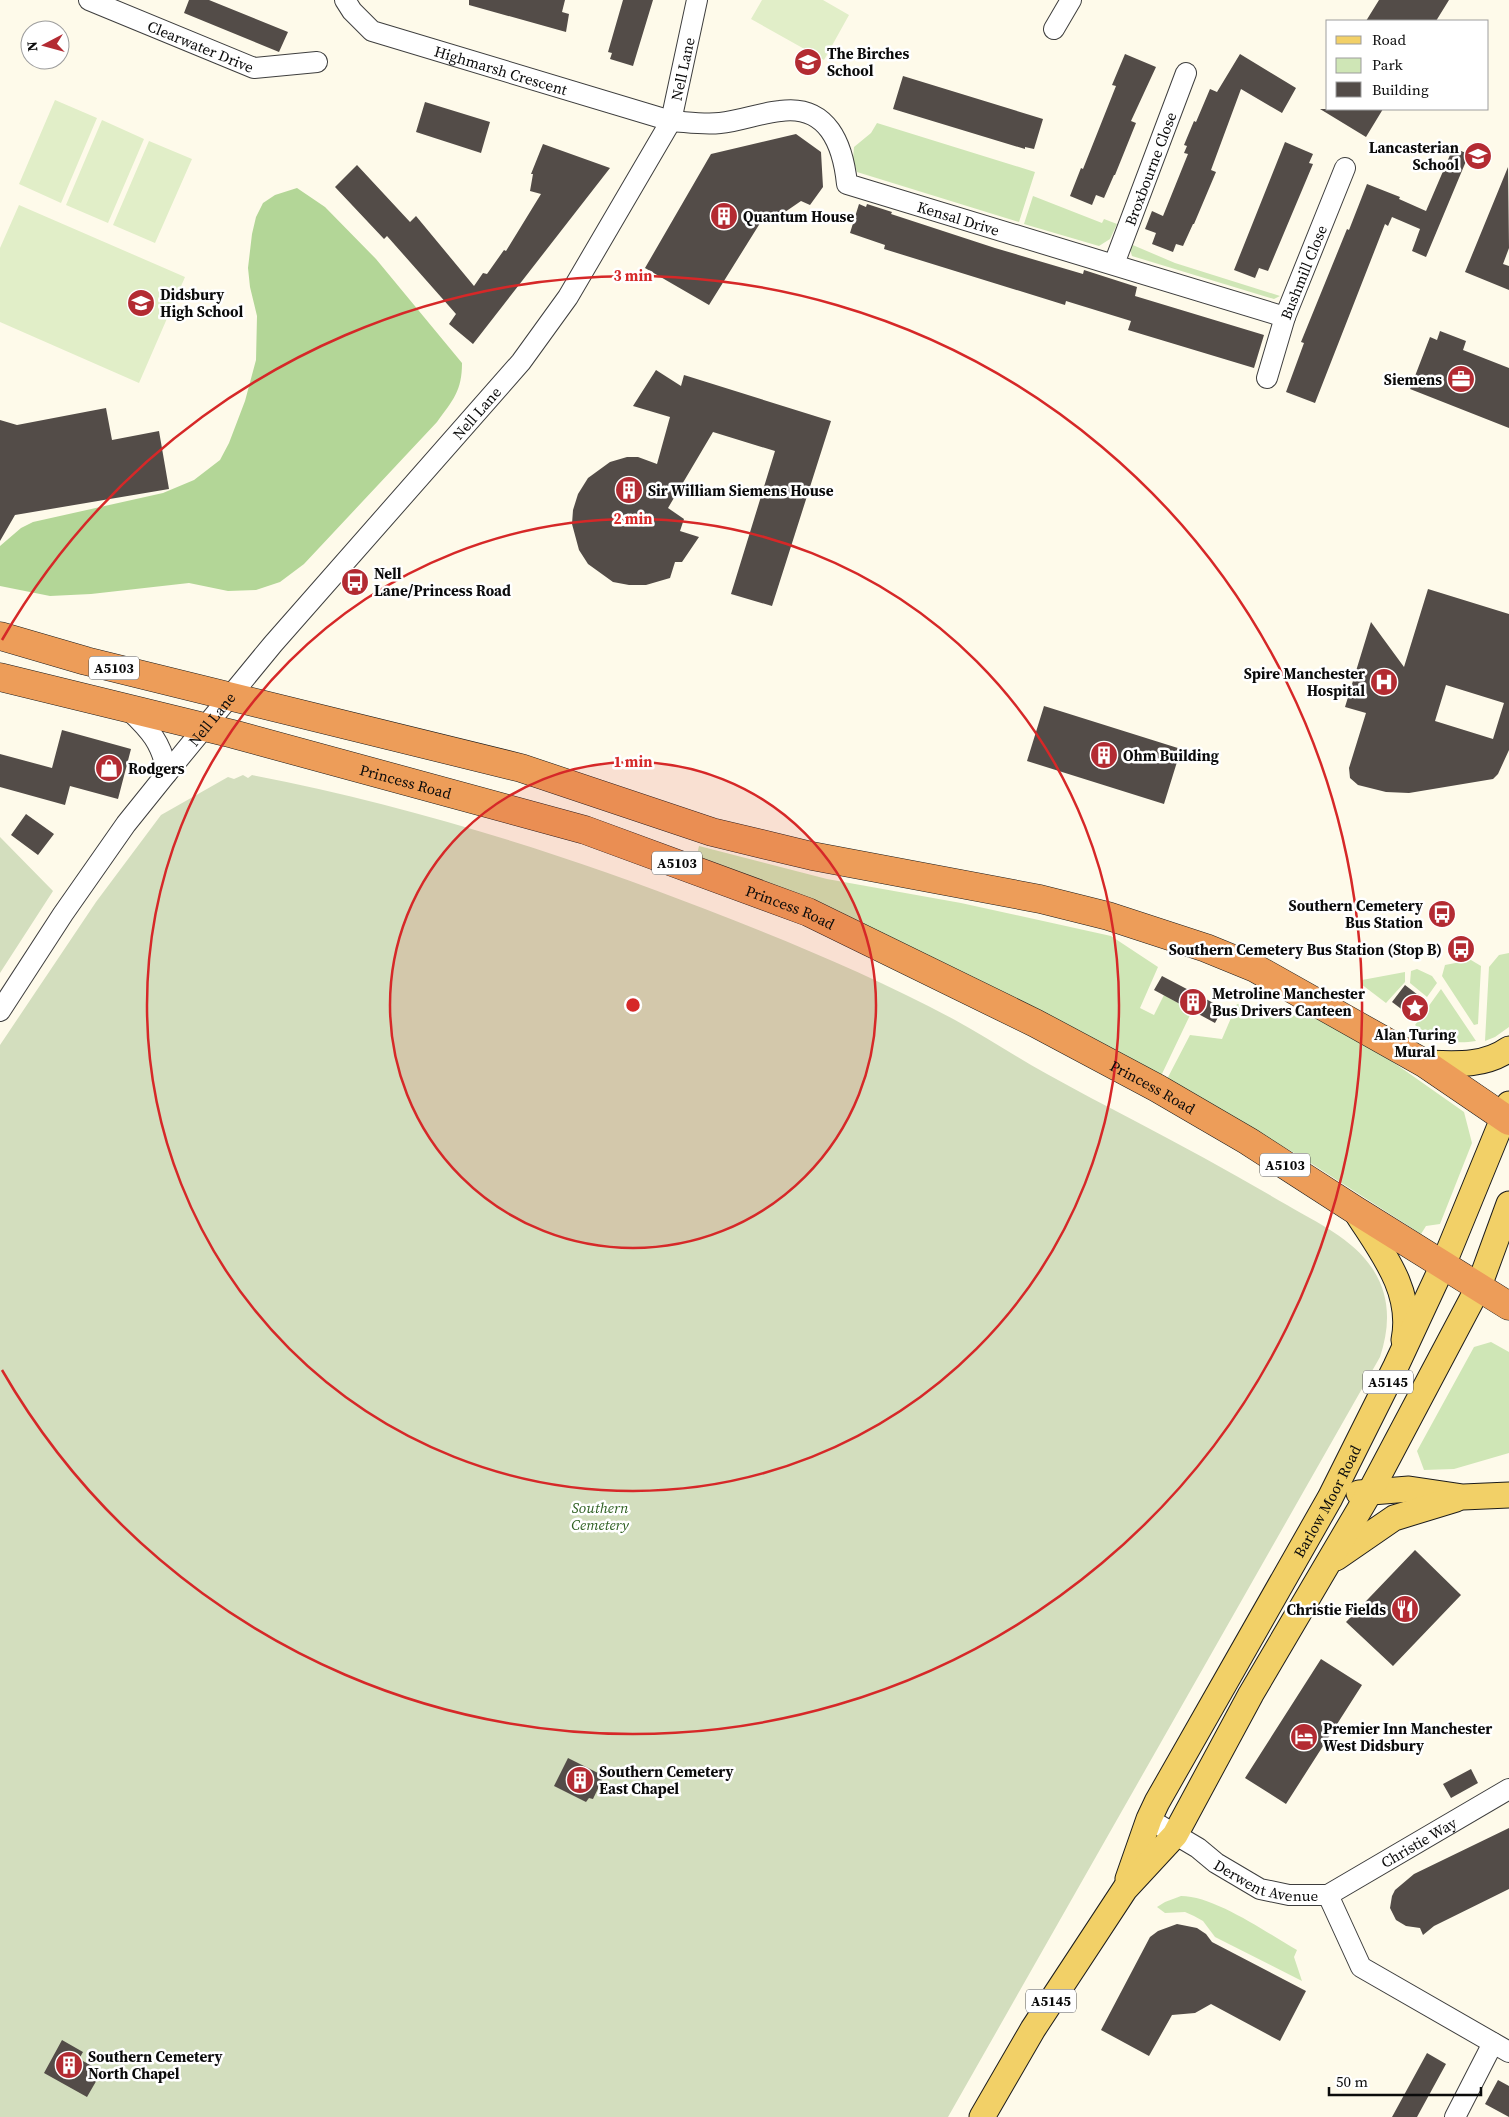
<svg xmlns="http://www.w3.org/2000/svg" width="1509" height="2117" viewBox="0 0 1509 2117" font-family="'Source Serif 4',serif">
  <rect width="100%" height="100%" fill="#fefaea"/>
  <path fill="#cfe6b6" d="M877 123 1035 172 1019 222 857 172 853 159 854 147 871 133Z
    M1033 196 1102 223 1104 219 1117 224 1110 239 1099 246 1024 224Z
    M1128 243 1175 263 1280 296 1274 299 1132 256Z
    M699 846 827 879 961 903 1111 936 1158 967 1140 1008 1154 1015 1164 995 1192 1011 1160 1078 696 859Z
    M1509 953V1027L1495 1037 1485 1041 1489 967 1499 955Z
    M1471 960 1481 966 1478 1024 1474 1025 1442 976 1445 965Z
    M1417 969 1432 976 1437 983 1427 997 1410 983 1411 971Z
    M1405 972V982L1386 1003 1361 984 1362 980Z
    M1441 989 1476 1041C1452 1045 1433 1040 1415 1025Z
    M1237 1004 1307 1013 1390 1060 1464 1112 1472 1143 1440 1224 1426 1226 1421 1234 1298 1155 1166 1081 1190 1035 1222 1039Z
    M1491 1342 1509 1352V1453L1454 1469 1424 1470 1417 1451 1474 1347Z
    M1181 1896C1215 1896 1267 1933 1297 1950L1294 1957 1302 1981 1215 1937 1203 1921 1194 1916 1185 1912 1165 1913 1157 1907 1165 1902Z"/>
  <path fill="#b3d697" d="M297 188 325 207 376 259 462 363C462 391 453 400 437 422L304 564 280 582 256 590 228 591 189 583 91 594 50 596 0 586V546L21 528 33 522 163 493 194 480 220 460 229 443 245 401 256 360 257 316 250 287 248 268 252 234 256 217 263 203 275 195Z"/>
  <path fill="#d3debe" d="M243 775 248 778 252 775C407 805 558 852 705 909 790 942 875 977 955 1020 986 1037 1016 1057 1047 1074 1076 1090 1106 1106 1135 1121 1187 1148 1237 1176 1287 1205 1316 1222 1353 1239 1372 1268 1391 1296 1390 1327 1380 1357L948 2117H0V1045L96 902 161 815 228 777 234 779Z
    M0 837 53 891 0 973Z"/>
  <path fill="#e1eec8" d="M762 0H823L849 15 824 60 751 19Z
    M55 100 97 118 61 203 19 184Z
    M102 120 144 139 108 223 66 205Z
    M149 141 192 159 155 243 113 225Z
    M19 205 185 277 139 383 0 322V248Z"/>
  <path fill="#534c48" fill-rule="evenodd" d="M189 0H209L288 32 279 52 184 13Z
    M469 0H565L562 12 569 14 566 32 469 5Z
    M623 0H653L633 66 610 59 612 53 608 52Z
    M1379 0H1449L1436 21H1366Z
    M1125 54 1156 67 1131 121 1136 123 1115 175H1114L1104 198 1096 195 1092 205 1070 196 1081 168 1083 169 1116 86 1112 85Z
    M1240 54 1296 88 1282 113 1241 89 1211 170 1216 172 1194 224H1193L1183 246 1176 244 1173 252 1152 244 1156 233 1145 229 1152 211 1163 216 1188 154 1184 153 1187 146 1184 145 1194 121 1196 122 1210 89 1217 92Z
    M903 76 1043 119 1034 149 1025 147V149L893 109Z
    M425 102 490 122 481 153 416 132Z
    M1320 109H1383L1366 137Z
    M796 134 821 152 823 187 810 205 801 201 785 212 762 220 709 305 645 268 711 154Z
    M1285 142 1313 154 1309 163 1313 164 1268 271 1259 268 1255 278 1234 270Z
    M543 144 610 168 473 344 449 324 456 314 387 236 384 239 335 187 357 165 410 222 416 216 474 286 483 273 487 274 504 250 506 251 541 194 530 191 533 174H531Z
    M1453 148 1469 154 1426 257 1412 251 1420 229 1392 217 1388 226 1385 224 1315 403 1286 392 1304 343 1301 342 1347 229 1349 230 1367 184 1400 197 1399 199 1426 211Z
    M1508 167 1509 248 1503 264 1509 266V290L1465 272Z
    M859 204 866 207 867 204 892 212 891 214 995 248 1083 274 1084 270 1137 287 1135 296 1264 335 1254 368 1128 330 1131 321 1066 301 1065 305 884 249 885 245 850 233Z
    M1440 331 1466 341 1463 350 1509 368V428L1410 389 1430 337 1437 340Z
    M656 370 681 386 684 375 831 421 772 606 731 594 775 451 713 432 668 508 684 519 680 531 699 537 682 562H675L670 578 646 585H629L613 582 588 564 579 550 572 524 573 510 578 494 588 478 610 462 627 457H638L657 464 670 417 633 406Z
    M106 408 112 440 159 431 169 489 15 515 0 541V420L17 425Z
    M1428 589 1509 614V750L1498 774 1493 779 1409 793 1386 792 1358 785 1350 778 1349 768 1366 713 1345 707 1371 622 1404 667ZM1446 685 1504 703 1493 739 1435 721Z
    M1044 706 1181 749 1164 804 1027 761Z
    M62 730 131 749 118 799 70 786 65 805 0 787V754L52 768Z
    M26 814 54 834 38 855 11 835Z
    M1162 976 1223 1008 1215 1023 1154 990Z
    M1405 985 1422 998 1408 1014 1392 1002Z
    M1415 1550 1461 1595 1393 1666 1346 1622Z
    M1321 1659 1362 1685 1286 1804 1245 1778Z
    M568 1758 604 1776 593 1799 589 1798 586 1802 554 1786Z
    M1471 1769 1478 1783 1451 1798 1443 1784Z
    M1509 1828V1889L1434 1926 1423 1935 1420 1928 1406 1926 1396 1920 1390 1908 1392 1896 1395 1890 1414 1874Z
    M1177 1924 1197 1928 1206 1934 1212 1942 1306 1991 1280 2041 1211 2004 1195 2013 1172 2015 1149 2056 1101 2030 1150 1937 1158 1931Z
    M62 2040 83 2052 79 2059 102 2071 87 2097 44 2073Z
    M1427 2053 1446 2064 1417 2117H1392Z
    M1498 2080 1509 2086V2117L1485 2104Z"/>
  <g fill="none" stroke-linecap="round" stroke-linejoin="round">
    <g stroke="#3e3e3e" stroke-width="22">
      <g id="minor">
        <path id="s1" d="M89 0 254 68 317 62"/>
        <path id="s2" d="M345 0 352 11 372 31 671 121C687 122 704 125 720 123 740 121 760 113 780 111 828 104 843 145 847 184L1285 317"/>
        <path d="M1054 29 1071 0"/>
        <path id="s3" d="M1114 264 1186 73"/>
        <path id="s4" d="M1267 378 1285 317 1345 168"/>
        <path d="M129 710C150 730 162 743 167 773"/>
        <path id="s5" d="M0 1011 63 914 126 824 167 773 273 644 521 362 568 297 671 121 697 0"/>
        <path id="s6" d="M1149 1819 1198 1848 1216 1863 1260 1889 1289 1895H1328L1509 1789"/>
        <path d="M1328 1895 1361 1967 1509 2052"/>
        <path d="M1455 2117 1493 2043"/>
      </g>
    </g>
    <g stroke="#1c1c1c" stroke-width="27">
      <g id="major">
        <path d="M1424 1063C1454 1064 1484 1067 1509 1049"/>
        <path d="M1355 1210C1380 1250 1414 1290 1404 1340"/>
        <path d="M1359 1493 1409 1489 1463 1497 1509 1495"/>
        <path d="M1336 1558 1394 1518 1456 1499"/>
        <path id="s7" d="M1128 1879 1149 1819 1157 1802 1330 1498 1396 1366 1443 1265 1509 1104"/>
        <path d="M982 2117 1033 2029 1125 1889 1175 1835 1251 1694 1371 1490 1479 1286 1509 1204"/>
      </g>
    </g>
    <g stroke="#1c1c1c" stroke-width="29">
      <g id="highway">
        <path d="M0 636 86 661 521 768 712 832 812 856 1040 899 1108 916 1206 948 1255 968 1424 1063 1509 1121"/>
        <path id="s8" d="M0 677 233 734 585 830 808 912 1035 1023 1157 1088 1248 1141 1355 1210 1509 1306"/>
      </g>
    </g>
    <use href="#minor" stroke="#fff" stroke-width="20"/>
    <use href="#major" stroke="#f2d067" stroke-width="25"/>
    <use href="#highway" stroke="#ed9d59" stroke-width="28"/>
  </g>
  <circle cx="633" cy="1005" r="243" fill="#d62828" fill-opacity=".12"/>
  <g fill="none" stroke="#d62828" stroke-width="2.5">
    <circle cx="633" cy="1005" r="243"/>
    <circle cx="633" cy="1005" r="486"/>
    <path d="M2 640A729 729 0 1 1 2 1370"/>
  </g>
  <defs>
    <g id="school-disc" transform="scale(1.4375)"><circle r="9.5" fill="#b32b32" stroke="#fff"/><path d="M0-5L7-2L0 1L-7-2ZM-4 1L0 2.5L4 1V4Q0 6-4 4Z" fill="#fff"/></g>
    <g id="building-disc" transform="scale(1.4375)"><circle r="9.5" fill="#b32b32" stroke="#fff"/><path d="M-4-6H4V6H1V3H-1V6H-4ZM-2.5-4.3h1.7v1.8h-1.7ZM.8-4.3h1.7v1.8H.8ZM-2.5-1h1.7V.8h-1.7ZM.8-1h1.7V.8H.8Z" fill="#fff"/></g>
    <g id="office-disc" transform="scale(1.4375)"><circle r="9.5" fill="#b32b32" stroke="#fff"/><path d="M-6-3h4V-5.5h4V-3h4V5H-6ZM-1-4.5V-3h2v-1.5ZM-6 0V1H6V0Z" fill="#fff"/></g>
    <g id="bus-disc" transform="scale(1.4375)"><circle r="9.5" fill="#b32b32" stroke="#fff"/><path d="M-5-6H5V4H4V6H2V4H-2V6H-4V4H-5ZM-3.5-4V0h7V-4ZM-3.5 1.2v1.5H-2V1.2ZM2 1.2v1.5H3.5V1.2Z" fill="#fff"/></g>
    <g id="hospital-disc" transform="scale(1.4375)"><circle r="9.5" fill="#b32b32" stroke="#fff"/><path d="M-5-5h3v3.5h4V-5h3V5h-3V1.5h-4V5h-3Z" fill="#fff"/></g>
    <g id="shop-disc" transform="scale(1.4375)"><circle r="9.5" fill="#b32b32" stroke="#fff"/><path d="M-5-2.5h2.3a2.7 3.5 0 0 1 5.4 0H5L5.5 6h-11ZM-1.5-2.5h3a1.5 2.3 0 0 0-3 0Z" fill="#fff"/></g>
    <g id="sight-disc" transform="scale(1.4375)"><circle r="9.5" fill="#b32b32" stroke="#fff"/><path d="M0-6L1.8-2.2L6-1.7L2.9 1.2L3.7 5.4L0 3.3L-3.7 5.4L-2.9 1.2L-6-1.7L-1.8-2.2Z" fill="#fff"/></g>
    <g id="restaurant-disc" transform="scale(1.4375)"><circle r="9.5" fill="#b32b32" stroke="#fff"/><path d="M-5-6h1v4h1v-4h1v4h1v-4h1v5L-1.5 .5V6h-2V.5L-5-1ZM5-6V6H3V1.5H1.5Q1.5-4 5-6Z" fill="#fff"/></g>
    <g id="hotel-disc" transform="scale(1.4375)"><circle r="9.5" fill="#b32b32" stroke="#fff"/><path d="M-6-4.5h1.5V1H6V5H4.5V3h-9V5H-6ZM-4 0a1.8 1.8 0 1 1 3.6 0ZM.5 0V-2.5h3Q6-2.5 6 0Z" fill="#fff"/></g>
  </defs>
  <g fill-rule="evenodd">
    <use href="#school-disc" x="808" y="62"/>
    <use href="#school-disc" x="1478" y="156"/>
    <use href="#building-disc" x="724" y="216"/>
    <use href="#school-disc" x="141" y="303"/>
    <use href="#office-disc" x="1461" y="379"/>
    <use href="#building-disc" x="629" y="490"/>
    <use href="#bus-disc" x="355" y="582"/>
    <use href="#hospital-disc" x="1384" y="682"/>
    <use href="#building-disc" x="1104" y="755"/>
    <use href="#shop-disc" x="109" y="768"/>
    <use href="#bus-disc" x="1442" y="914"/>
    <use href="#bus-disc" x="1461" y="949"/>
    <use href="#building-disc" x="1193" y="1002"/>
    <use href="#sight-disc" x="1415" y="1008"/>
    <use href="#restaurant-disc" x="1405" y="1609"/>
    <use href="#hotel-disc" x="1304" y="1737"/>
    <use href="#building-disc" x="580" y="1780"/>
    <use href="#building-disc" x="69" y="2065"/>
  </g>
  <g text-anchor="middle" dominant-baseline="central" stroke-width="5" stroke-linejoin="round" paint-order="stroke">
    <g fill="#fff" stroke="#545454" stroke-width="1">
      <rect x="89" y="656.5" width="50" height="23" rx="4"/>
      <rect x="652" y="851.5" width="50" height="23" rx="4"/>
      <rect x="1260" y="1153.5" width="50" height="23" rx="4"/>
      <rect x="1363" y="1370.5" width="50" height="23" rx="4"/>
      <rect x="1026" y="1989.5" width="50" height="23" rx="4"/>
    </g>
    <g font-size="14" font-weight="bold" fill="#0b0b0b">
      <text x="114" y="668">A5103</text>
      <text x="677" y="863">A5103</text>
      <text x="1285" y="1165">A5103</text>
      <text x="1388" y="1382">A5145</text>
      <text x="1051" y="2001">A5145</text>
    </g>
    <g font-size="15" fill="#0b0b0b" stroke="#fff">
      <text stroke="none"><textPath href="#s1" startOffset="121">Clearwater Drive</textPath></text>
      <text stroke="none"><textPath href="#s5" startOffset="1171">Nell Lane</textPath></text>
      <text stroke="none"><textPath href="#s2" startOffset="176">Highmarsh Crescent</textPath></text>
      <text stroke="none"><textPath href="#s3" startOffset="102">Broxbourne Close</textPath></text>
      <text stroke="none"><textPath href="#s2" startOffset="694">Kensal Drive</textPath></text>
      <text stroke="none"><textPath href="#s4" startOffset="112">Bushmill Close</textPath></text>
      <text stroke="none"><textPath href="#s5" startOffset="766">Nell Lane</textPath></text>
      <text stroke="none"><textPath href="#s5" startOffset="361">Nell Lane</textPath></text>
      <text stroke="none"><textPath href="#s8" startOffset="419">Princess Road</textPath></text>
      <text stroke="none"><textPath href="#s8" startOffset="824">Princess Road</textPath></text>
      <text stroke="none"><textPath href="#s8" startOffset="1229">Princess Road</textPath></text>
      <text stroke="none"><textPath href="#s7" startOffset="428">Barlow Moor Road</textPath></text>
      <text stroke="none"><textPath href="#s6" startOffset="305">Christie Way</textPath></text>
      <text stroke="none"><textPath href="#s6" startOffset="135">Derwent Avenue</textPath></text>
    </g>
    <g font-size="15" font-weight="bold" fill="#0b0b0b" stroke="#fff" text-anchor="start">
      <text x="827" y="53">The Birches<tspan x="827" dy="17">School</tspan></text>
      <text x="1459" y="147" text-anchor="end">Lancasterian<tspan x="1459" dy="17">School</tspan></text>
      <text x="743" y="216">Quantum House</text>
      <text x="160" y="294">Didsbury<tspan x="160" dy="17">High School</tspan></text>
      <text x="1442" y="379" text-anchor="end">Siemens</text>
      <text x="648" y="490">Sir William Siemens House</text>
      <text x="374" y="573">Nell<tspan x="374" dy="17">Lane/Princess Road</tspan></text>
      <text x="1365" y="673" text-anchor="end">Spire Manchester<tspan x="1365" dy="17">Hospital</tspan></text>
      <text x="1123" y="755">Ohm Building</text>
      <text x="128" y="768">Rodgers</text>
      <text x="1423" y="905" text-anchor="end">Southern Cemetery<tspan x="1423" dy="17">Bus Station</tspan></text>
      <text x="1442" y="949" text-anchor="end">Southern Cemetery Bus Station (Stop B)</text>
      <text x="1212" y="993">Metroline Manchester<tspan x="1212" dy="17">Bus Drivers Canteen</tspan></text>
      <text x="1415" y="1034" text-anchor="middle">Alan Turing<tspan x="1415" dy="17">Mural</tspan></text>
      <text x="1386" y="1609" text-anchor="end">Christie Fields</text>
      <text x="1323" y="1728">Premier Inn Manchester<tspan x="1323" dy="17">West Didsbury</tspan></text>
      <text x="599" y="1771">Southern Cemetery<tspan x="599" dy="17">East Chapel</tspan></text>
      <text x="88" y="2056">Southern Cemetery<tspan x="88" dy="17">North Chapel</tspan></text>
    </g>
    <g font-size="15" font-style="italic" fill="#2d5f20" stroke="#fff">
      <text x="600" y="1507">Southern<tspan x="600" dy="17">Cemetery</tspan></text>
    </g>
  </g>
  <circle cx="633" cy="1005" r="8" fill="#d62828" stroke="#fff" stroke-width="2.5"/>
  <g font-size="15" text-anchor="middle" font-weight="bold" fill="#d62828" stroke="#fff" stroke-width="5" stroke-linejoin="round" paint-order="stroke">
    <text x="633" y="281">3 min</text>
    <text x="633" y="524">2 min</text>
    <text x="633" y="767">1 min</text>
  </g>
  <rect x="1326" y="20" width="162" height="90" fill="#ffffff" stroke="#9d9d9d"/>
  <rect x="1336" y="36" width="25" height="8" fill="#f2d067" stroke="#9d9d9d"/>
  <text x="1372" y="45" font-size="15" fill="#0b0b0b">Road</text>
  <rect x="1336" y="58" width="25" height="15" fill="#cfe6b6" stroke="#9d9d9d"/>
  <text x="1372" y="70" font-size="15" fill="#0b0b0b">Park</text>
  <rect x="1336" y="82" width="25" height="15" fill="#534c48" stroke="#9d9d9d"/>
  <text x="1372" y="95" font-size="15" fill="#0b0b0b">Building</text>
  <g transform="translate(45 45) rotate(264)"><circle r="24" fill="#ffffff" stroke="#9d9d9d"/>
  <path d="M0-4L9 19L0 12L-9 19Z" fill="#b32b32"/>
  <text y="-8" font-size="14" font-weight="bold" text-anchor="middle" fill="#0b0b0b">N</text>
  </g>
  <path d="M1329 2087v8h152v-8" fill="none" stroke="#0b0b0b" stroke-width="2.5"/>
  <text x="1336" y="2087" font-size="15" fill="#0b0b0b" stroke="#ffffff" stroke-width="4" paint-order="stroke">50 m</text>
</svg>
